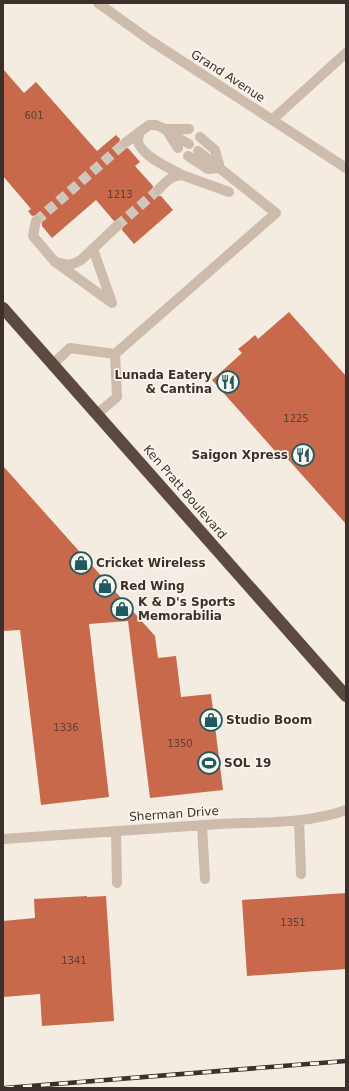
<svg xmlns="http://www.w3.org/2000/svg" width="349" height="1091" viewBox="0 0 349 1091" font-family="'DejaVu Sans',sans-serif">
  <rect width="100%" height="100%" fill="#f4ebe1"/>
  <path fill="#c8694b" d="M3 69 24 93 36 82 97 151 116 135 120 139 119 143 120 147 123 149 128 148 140 162 135 166 153 186 152 191 153 194 157 196H161L173 210 134 244 122 230 123 225 122 222 118 220 114 221 96 200 52 238 42 226V219L41 216 37 215 32 216 28 211 31 209 3 176Z
    M289 312 346 376V524L286 457 283 460 212 380 242 353 238 349 247 342 255 335 258 339Z
    M3 466 155 636 158 658 176 656 181 697 211 694 223 790 150 798 128 621 89 624 109 797 41 805 20 630 3 631Z
    M346 893V969L247 976 242 900Z
    M87 896V897L106 896 114 1021 42 1026 40 994 3 997V921L35 918 34 899Z"/>
  <g fill="none" stroke-linecap="round" stroke-linejoin="round">
    <path stroke="#cfc6bd" stroke-width="10" stroke-dasharray="10 5" stroke-linecap="butt" d="M36 221 125 143
      M117 226 158 190"/>
    <path stroke="#cdbbac" stroke-width="10" d="M98 3 151 41 346 168
      M272 120 346 53
      M165 129H189
      M139 132C139 135 138 139 138 142 143 157 170 168 182 175
      M169 134 178 148
      M125 143 149 125H156L163 128 180 139 189 144
      M188 156 208 169 220 168 215 150 200 137
      M158 190C166 182 170 176 182 175L229 192
      M36 221 33 236 55 262 69 265 75 263 81 260 117 226
      M93 249 112 303
      M58 264 112 303
      M53 364 70 348 115 354 276 213 198 151
      M97 414 117 397 115 354
      M299 820 301 874
      M202 825 205 879
      M116 832 117 883
      M3 839C75 834 147 829 219 824 260 822 308 824 346 810"/>
    <path stroke="#5c4a42" stroke-width="12" d="M3 308 346 696"/>
    <g stroke="#3b302b" stroke-width="4.5">
      <path id="rail" d="M5 1088 346 1061"/>
    </g>
    <use href="#rail" stroke="#fbf5ee" stroke-width="3" stroke-dasharray="9" stroke-linecap="butt"/>
  </g>
  <defs>
    <g id="restaurant-ring" transform="scale(1.15)"><circle r="9.5" fill="#fbf5ee" stroke="#1f5a5e" stroke-width="1.5"/><path d="M-5-6h1v4h1v-4h1v4h1v-4h1v5L-1.5 .5V6h-2V.5L-5-1ZM5-6V6H3V1.5H1.5Q1.5-4 5-6Z" fill="#1f5a5e"/></g>
    <g id="shop-ring" transform="scale(1.15)"><circle r="9.5" fill="#fbf5ee" stroke="#1f5a5e" stroke-width="1.5"/><path d="M-5-2.5h2.3a2.7 3.5 0 0 1 5.4 0H5L5.5 6h-11ZM-1.5-2.5h3a1.5 2.3 0 0 0-3 0Z" fill="#1f5a5e"/></g>
    <g id="stadium-ring" transform="scale(1.15)"><circle r="9.5" fill="#fbf5ee" stroke="#1f5a5e" stroke-width="1.5"/><path d="M0-5a6.5 5 0 1 0 0 10a6.5 5 0 1 0 0-10ZM-3.5-1.8h7v3.6h-7Z" fill="#1f5a5e"/></g>
  </defs>
  <g fill-rule="evenodd">
    <use href="#restaurant-ring" x="228" y="382"/>
    <use href="#restaurant-ring" x="303" y="455"/>
    <use href="#shop-ring" x="81" y="563"/>
    <use href="#shop-ring" x="105" y="586"/>
    <use href="#shop-ring" x="122" y="609"/>
    <use href="#shop-ring" x="211" y="720"/>
    <use href="#stadium-ring" x="209" y="763"/>
  </g>
  <g text-anchor="middle" dominant-baseline="central" stroke-width="3.5" stroke-linejoin="round" paint-order="stroke">
    <g font-size="10" fill="#5e3e33">
      <text x="34" y="115">601</text>
      <text x="120" y="194">1213</text>
      <text x="296" y="418">1225</text>
      <text x="66" y="727">1336</text>
      <text x="180" y="743">1350</text>
      <text x="293" y="922">1351</text>
      <text x="74" y="960">1341</text>
    </g>
    <g font-size="12" fill="#3b302b" stroke="#fbf5ee">
      <text transform="translate(228 76) rotate(33)">Grand Avenue</text>
      <text transform="translate(185 492) rotate(49)">Ken Pratt Boulevard</text>
      <text transform="translate(174 814) rotate(-4)">Sherman Drive</text>
    </g>
    <g font-size="12" font-weight="bold" fill="#3b302b" stroke="#fbf5ee" text-anchor="start">
      <text x="212" y="375" text-anchor="end">Lunada Eatery<tspan x="212" dy="14">&amp; Cantina</tspan></text>
      <text x="288" y="455" text-anchor="end">Saigon Xpress</text>
      <text x="96" y="563">Cricket Wireless</text>
      <text x="120" y="586">Red Wing</text>
      <text x="138" y="602">K &amp; D's Sports<tspan x="138" dy="14">Memorabilia</tspan></text>
      <text x="226" y="720">Studio Boom</text>
      <text x="224" y="763">SOL 19</text>
    </g>
  </g>
  <rect width="349" height="1091" fill="none" stroke="#3b302b" stroke-width="8"/>
</svg>
